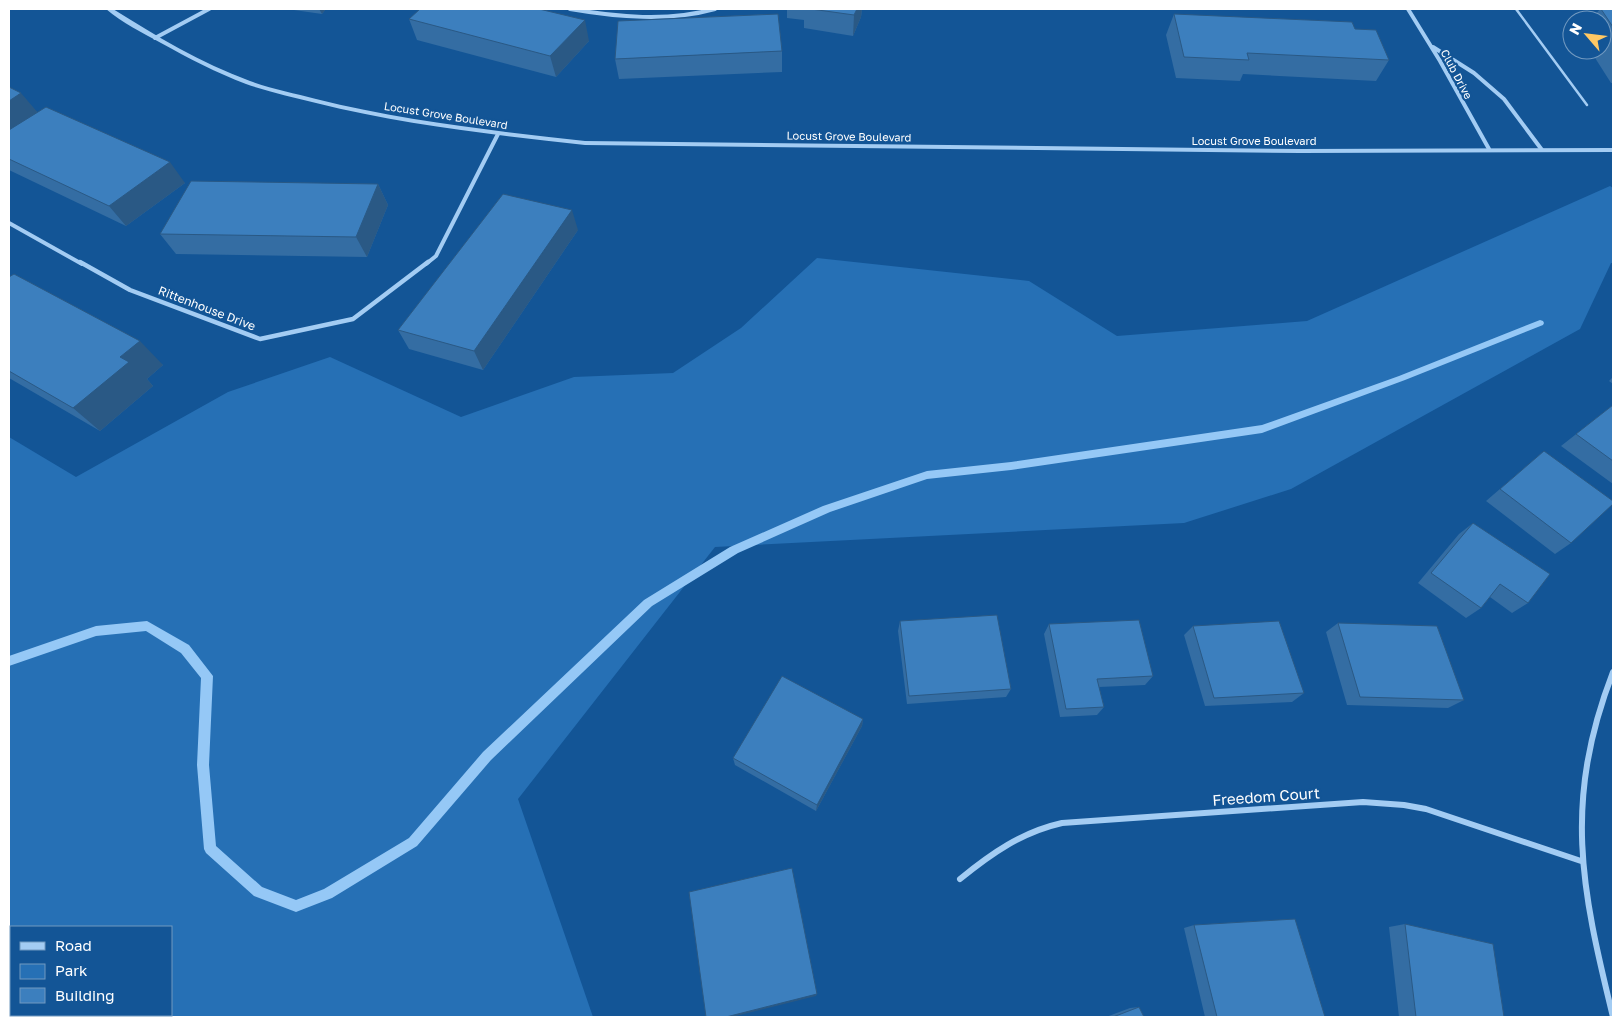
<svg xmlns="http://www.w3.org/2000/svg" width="1622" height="1026" viewBox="0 0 1622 1026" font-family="'Golos Text',sans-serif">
  <rect width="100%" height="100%" fill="#135596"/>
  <path fill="#2670b5" d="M1610 186 1613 188V263H1611L1580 329 1291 489 1184 523 715 547 518 799 593 1017H94L91 1015H171V927H11V957L9 955V437L76 477 228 392 330 357 461 417 574 377 673 373 741 328 817 258 1029 281 1117 336 1307 321Z"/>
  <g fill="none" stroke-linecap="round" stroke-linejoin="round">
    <path fill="#95c8f6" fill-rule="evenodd" d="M1540 320 1543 321 1544 323 1543 325 1405 380 1262 433 1011 470 927 479 830 512 738 553 652 606 491 760 417 846 332 898 296 912 254 896 206 853 204 849 197 765 201 678 181 653 146 631 96 636 9 666V656L96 626 147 621 189 645 213 676 209 765 216 846 262 887 296 900 324 889 409 838 483 752 644 600 730 547 823 506 927 471 1011 462 1262 425 1399 376Z"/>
    <path stroke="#a3ccf3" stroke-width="2.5" d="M1516 9 1587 105"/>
    <path stroke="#a3ccf3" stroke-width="4" d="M570 9C617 17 668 22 715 9
      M1408 9 1440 61 1489 149
      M155 38 209 9
      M1433 47 1474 73 1504 99 1542 150
      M9 223 82 264
      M426 264 436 256 498 134"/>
    <path stroke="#a3ccf3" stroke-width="4.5" d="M80 262 130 290 260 339 353 319 428 262"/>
    <path stroke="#a3ccf3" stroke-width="6" d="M1613 672C1563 802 1581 887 1613 1017
      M960 879C992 853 1022 832 1062 823L1363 802 1404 805 1426 809 1581 861"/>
    <path fill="#a3ccf3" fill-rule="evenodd" d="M106 9H113C156 36 201 63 250 81 271 89 294 93 316 99 404 121 495 131 585 141L1300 149 1613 148V152L1300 153 585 145C495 135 404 125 316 103 293 97 269 92 246 84 217 73 188 58 161 43 143 33 122 23 106 9Z"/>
  </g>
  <path fill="#346da3" d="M287 9H326L322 14Z
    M787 9H862L861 17 853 36 804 28V20L787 18Z
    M1600 9H1613V83H1611L1590 50H1602V20H1591Z
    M1174 14 1355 29 1389 60 1376 81 1243 74 1240 81 1176 78 1166 35Z
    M409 19 589 41 556 77 417 40Z
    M782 51V72L619 79 615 59Z
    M9 87 37 112 185 183 126 226 9 170Z
    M378 184 388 205 367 257 176 254 160 234Z
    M578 230 483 370 409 349 398 330Z
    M9 277 163 365 147 379 153 386 100 431 9 378Z
    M1613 377V384L1609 381Z
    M1613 405V484L1561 446Z
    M1544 451 1571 543 1555 554 1486 501Z
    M1473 523 1528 603 1512 613 1490 597 1481 608 1466 618 1418 583 1459 534Z
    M900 621 1011 689 1006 697 907 704 898 631Z
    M1338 623 1464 700 1448 708 1347 705 1326 632Z
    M1049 624 1153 676 1145 685 1099 687 1104 707 1097 715 1060 717 1044 634Z
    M1193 626 1304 693 1292 702 1205 706 1184 635Z
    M863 719 862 726 816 811 735 765 733 758Z
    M1405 924 1504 1017H1399L1389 927Z
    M1194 925 1325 1017H1205L1184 928Z
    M1139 1007 1144 1017H1106L1130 1008Z"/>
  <path fill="#2a5985" d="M319 9H326L322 14Z
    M857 9H862L861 17 853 36 854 15Z
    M585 20 589 41 556 77 550 56Z
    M21 93 39 114 9 132V101Z
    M170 162 185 183 126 226 109 206Z
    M378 184 388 205 367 257 356 237Z
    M572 210 578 230 483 370 474 351Z
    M140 341 163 365 147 379 153 386 100 431 73 408 120 357Z
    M863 719 862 726 816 811 817 805Z
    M817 994 816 996 732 1017H726Z"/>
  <path fill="#3c7fbe" stroke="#2a5985" d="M420 9H539L585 20 550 56 409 19Z
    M811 9H857L854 15Z
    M1601 9H1613V27Z
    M778 14 782 51 615 59 618 21Z
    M1174 14 1352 22 1355 29 1376 30 1389 60 1247 53 1249 60 1184 57Z
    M9 87 21 93 9 101Z
    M46 107 170 162 109 206 9 159V130Z
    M191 181 378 184 356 237 160 234Z
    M503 194 572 210 474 351 398 330Z
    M14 274 140 341 120 357 129 362 73 408 9 371V277Z
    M1613 405V461L1576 434Z
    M1544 451 1613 501V504L1571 543 1500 489Z
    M1473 523 1550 574 1528 603 1500 584 1481 608 1431 573Z
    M997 615 1011 689 909 696 900 621Z
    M1139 620 1153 676 1097 679 1104 707 1066 709 1049 624Z
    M1279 621 1304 693 1214 698 1193 626Z
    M1338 623 1437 626 1464 700 1360 697Z
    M782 676 863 719 817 805 733 758Z
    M792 868 817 994 726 1017H706L689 892Z
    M1295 919 1325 1017H1217L1194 925Z
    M1405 924 1493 944 1504 1017H1416Z
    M1139 1007 1144 1017H1113Z"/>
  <g text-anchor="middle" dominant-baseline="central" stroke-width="4.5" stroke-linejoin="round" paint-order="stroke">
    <g font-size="11" fill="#fff" stroke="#135596">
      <text transform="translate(1457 74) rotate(62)">Club Drive</text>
      <text transform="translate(446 115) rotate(9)">Locust Grove Boulevard</text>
      <text transform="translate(849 136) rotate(1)">Locust Grove Boulevard</text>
      <text x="1254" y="140">Locust Grove Boulevard</text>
    </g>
    <g font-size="12" fill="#fff" stroke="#135596">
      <text transform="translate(207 308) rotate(21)">Rittenhouse Drive</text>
    </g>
    <g font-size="15" fill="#fff" stroke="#135596">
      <text transform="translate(1266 796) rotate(-4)">Freedom Court</text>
    </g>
  </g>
  <rect width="1622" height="1026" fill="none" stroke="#ffffff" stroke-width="20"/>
  <rect x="10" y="926" width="162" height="90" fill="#135596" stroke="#7199c0"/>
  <rect x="20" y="942" width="25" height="8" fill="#a3ccf3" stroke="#7199c0"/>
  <text x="55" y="951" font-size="15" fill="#ffffff">Road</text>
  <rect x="20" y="964" width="25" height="15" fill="#2670b5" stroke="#7199c0"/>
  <text x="55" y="976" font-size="15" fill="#ffffff">Park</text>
  <rect x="20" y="988" width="25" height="15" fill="#3c7fbe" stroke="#7199c0"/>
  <text x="55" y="1001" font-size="15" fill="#ffffff">Building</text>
  <g transform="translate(1587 35) rotate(298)"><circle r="24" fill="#135596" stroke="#7199c0"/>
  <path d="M0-4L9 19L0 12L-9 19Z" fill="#ffc864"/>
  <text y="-8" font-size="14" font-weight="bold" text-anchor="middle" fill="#ffffff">N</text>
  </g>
</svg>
